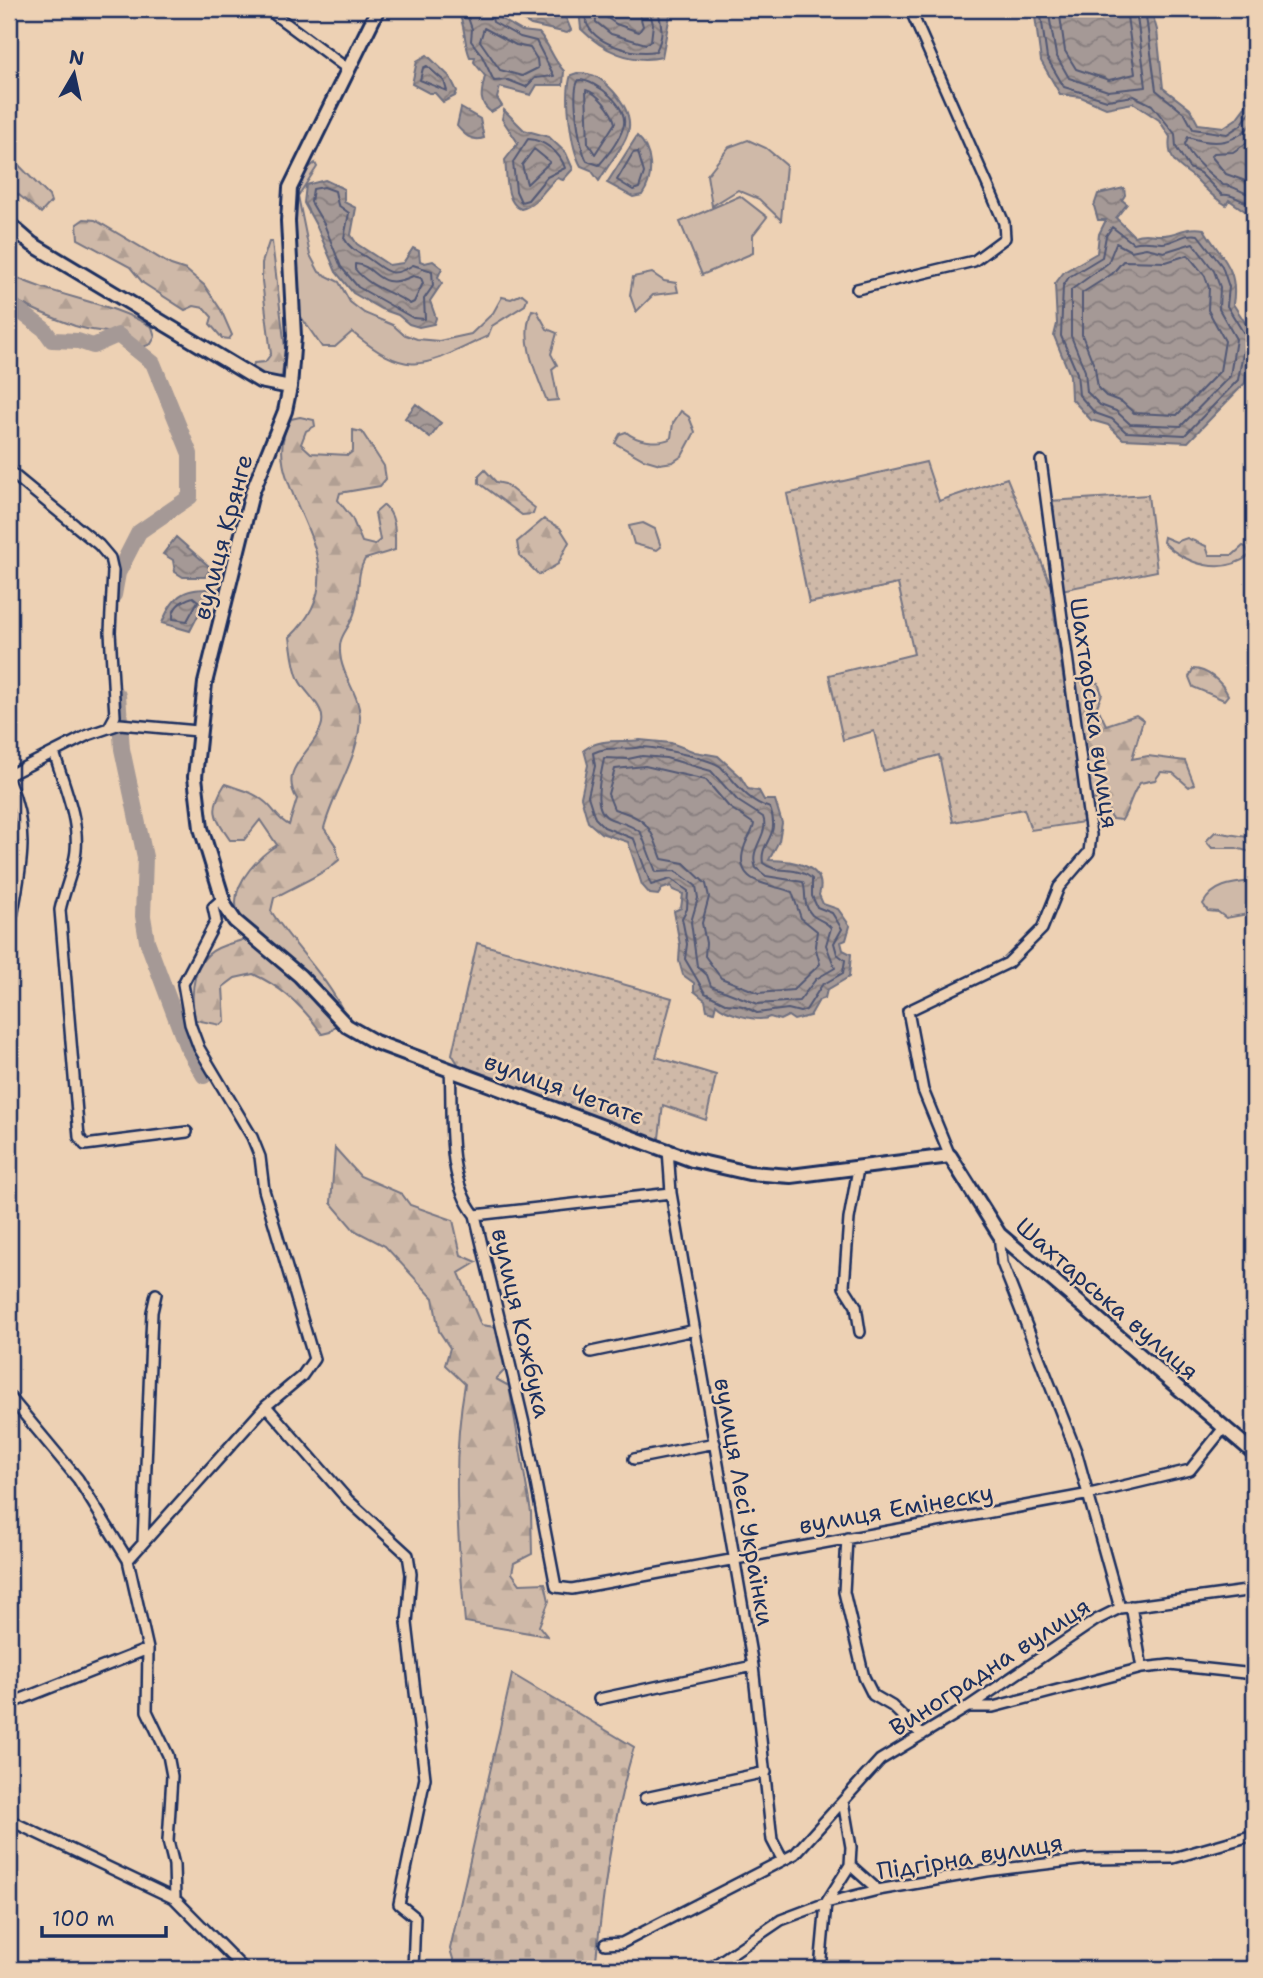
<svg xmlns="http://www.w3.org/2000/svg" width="1263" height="1978" viewBox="0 0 1263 1978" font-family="'Shantell Sans',sans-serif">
  <defs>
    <pattern id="forest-firs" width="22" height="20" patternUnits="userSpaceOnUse" patternTransform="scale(1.75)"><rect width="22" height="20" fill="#cfb9a8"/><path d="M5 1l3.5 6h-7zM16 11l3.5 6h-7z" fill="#b19f93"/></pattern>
    <pattern id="cemetery-stones" width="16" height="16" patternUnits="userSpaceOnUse" patternTransform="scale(1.75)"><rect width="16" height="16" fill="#cfb9a8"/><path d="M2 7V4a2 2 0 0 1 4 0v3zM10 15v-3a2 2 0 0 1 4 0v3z" fill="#b19f93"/></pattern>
    <pattern id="garden-dots" width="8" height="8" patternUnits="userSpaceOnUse" patternTransform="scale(1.75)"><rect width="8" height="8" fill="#cfb9a8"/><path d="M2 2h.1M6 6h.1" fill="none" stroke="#b19f93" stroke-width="1.8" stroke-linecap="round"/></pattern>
    <pattern id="water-waves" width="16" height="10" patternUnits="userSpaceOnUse" patternTransform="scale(1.75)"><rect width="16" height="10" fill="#a59996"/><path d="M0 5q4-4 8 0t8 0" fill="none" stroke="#867d7e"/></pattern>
  </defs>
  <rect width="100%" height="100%" fill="#edd1b4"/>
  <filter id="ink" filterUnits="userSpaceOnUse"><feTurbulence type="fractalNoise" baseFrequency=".0143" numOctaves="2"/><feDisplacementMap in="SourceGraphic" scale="14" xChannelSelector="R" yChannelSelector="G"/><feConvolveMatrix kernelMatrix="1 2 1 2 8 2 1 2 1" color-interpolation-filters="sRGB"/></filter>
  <g filter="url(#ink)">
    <path fill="#cfb9a8" stroke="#757483" stroke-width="2" d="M748 140 766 148 786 165 781 220 759 199 738 190 712 206 707 175 729 147Z
      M315 163 317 167 298 196 310 255 319 272 339 282 350 302 364 313 393 325 403 334 417 339 439 341 471 334 493 313 502 297 511 299 522 294 527 298 525 305 492 326 488 336C425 365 411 381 352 332L335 347H322L299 314 292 203 301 174Z
      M740 196 767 217 753 235V253L702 275 680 222Z
      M652 273 664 281 676 283 678 292 653 295 636 312 630 295 633 277Z
      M532 310 537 311 547 329 557 333 551 354 557 365 552 369 558 400 547 401C536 373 519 339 532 310Z
      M681 411 689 417 695 432 682 456 673 462 660 464 643 459 615 443 620 434 626 432C636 441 659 445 671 438L673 423Z
      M643 523 655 529 661 547 657 550 634 544 629 526Z
      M1215 832 1254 838V853L1236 848H1212L1206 841Z
      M1254 881V913L1226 918 1218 912 1208 911 1203 904C1213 884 1234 883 1254 881Z"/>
    <path fill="url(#forest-firs)" stroke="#757483" stroke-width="2" d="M9 155 49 196 51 202 41 213 9 187Z
      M84 219 95 220 171 265 186 270 204 285 221 310 232 335 229 339 222 338 210 324 212 317 204 308 194 306 185 310 143 283 130 267 78 239 77 224Z
      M269 242H272L285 348 282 376C270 381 259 379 253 367L254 363 265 362 271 354 262 281V263Z
      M9 274C54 297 109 301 152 327L155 337 151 344 143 347C114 327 104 335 75 326 53 318 29 308 9 297Z
      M300 417 314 420 315 426 306 431 301 444 311 453 348 455 353 451V430L362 432 384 466 386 479 380 486 340 493 338 500 352 518 362 542 374 545 380 540 375 513 384 505C397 516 395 535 395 550L365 559C356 574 360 594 355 611 349 633 336 633 341 660 345 680 359 695 360 716 360 757 334 790 324 828L336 846 339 860C321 876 295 886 274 898L271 911C294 947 327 976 345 1015L330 1032 322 1034C304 1007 282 987 253 974L235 978 223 987 225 1021 221 1025 195 1020C190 993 191 957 223 946 234 941 243 943 251 933 245 924 236 914 236 903 235 881 260 855 277 845L260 820 244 840H230C214 817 209 809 225 784 239 789 254 792 265 802 275 810 277 819 289 825L297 799C278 768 312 754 321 727 328 708 306 695 299 680 293 667 292 650 290 637 373 559 249 487 291 419Z
      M485 470 496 482 505 484 535 508 533 514 522 515 479 483V476Z
      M544 519 560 528 569 542 558 564 539 575 519 555 517 542Z
      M1164 537 1176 542 1187 538 1206 546 1209 555H1233L1243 546 1246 547 1250 555C1222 576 1187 565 1163 542Z
      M1061 640 1067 680 1098 683 1102 694 1097 706 1106 725 1136 715 1143 720 1132 759 1148 756 1185 761 1194 784 1189 787 1173 773 1161 772 1155 780 1140 783C1131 794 1130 807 1122 820L1112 819 1104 799 1089 800 1084 757 1057 758 1055 645Z
      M1193 669C1207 669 1222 682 1228 695L1224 700 1193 687 1189 677Z
      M335 1148 360 1176 402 1194 410 1205 453 1220 461 1255 477 1262 459 1273 481 1325 495 1327 505 1370 496 1379 509 1386 531 1512 532 1554 514 1563 512 1573 520 1584 545 1583 549 1601 539 1626 547 1636 465 1622C458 1543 451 1462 465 1384L445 1365 450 1348 439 1331 433 1298 385 1246 354 1230 331 1203Z"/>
    <path fill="url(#cemetery-stones)" stroke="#757483" stroke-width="2" d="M512 1674 634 1747C612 1821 603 1893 595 1969H456L450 1949Z"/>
    <path fill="url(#garden-dots)" stroke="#757483" stroke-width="2" d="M926 462 939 501 1007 478 1050 583 1058 580 1049 501 1148 495 1157 571 1051 592 1084 822 1031 830 1024 809 953 822 939 755 883 771 874 731 843 740 829 675 914 654 898 584 809 603 787 494Z
      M477 943 672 998 656 1057 716 1075 706 1120 663 1105 658 1146 463 1072 452 1054Z"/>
    <path fill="url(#water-waves)" stroke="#6e6f80" stroke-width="2" d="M457 9H496V16L522 31 539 33C550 45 552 59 564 71L563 85H537L531 95 500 87 497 98 502 106 491 112C477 102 482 91 485 76L474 62 475 57H470C463 41 466 25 457 9Z
      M513 9H554L556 13 566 18 571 30 567 33 531 25 513 14Z
      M579 9H661L670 15 662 57C632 64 603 51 581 29Z
      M1034 9H1151L1157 30 1163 88 1190 109 1198 124 1224 127 1236 119 1254 95V210L1245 211 1229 200 1226 205C1214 198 1206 190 1197 180 1183 167 1166 164 1170 137L1159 120 1133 103 1106 108 1081 97 1060 94 1041 61Z
      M427 55 450 77 457 91 455 96 443 102 435 93H429L412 84 417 61Z
      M577 73C595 73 602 79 613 91 647 129 620 144 599 181L591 170 581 166C571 149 564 95 571 75Z
      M461 108 480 119 484 138C472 142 464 135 457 126Z
      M504 110 524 130 549 137 566 153 573 169 563 180 557 178C544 188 538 205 521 209 505 203 507 175 505 160L518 143 502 119Z
      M637 136C652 149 655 177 642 195L633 197 607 183Z
      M325 180 344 189V202L356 208 351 235 357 244 389 265 403 263 413 248 419 251 420 261 425 263 433 261 442 268 438 277 442 283 430 301 436 318 434 324 419 327 409 324 398 315 381 309 353 293 336 272 317 227 304 203 306 185Z
      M1124 188 1125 195 1122 200 1127 204 1116 218 1134 236C1144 232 1150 235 1161 235 1175 236 1187 225 1204 229 1220 257 1239 267 1233 304L1252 333 1245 383 1188 442 1123 439 1108 425 1091 420 1071 398 1070 375 1054 336 1057 324 1055 284 1064 272 1097 253 1099 234 1106 220H1098L1094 206 1098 194Z
      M416 404 441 423 430 438 405 418Z
      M176 537 211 568 205 577H183L175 572 173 560 163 554Z
      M222 588 221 594 208 596 190 631 162 623C176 588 187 590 222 588Z
      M640 740 671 743 695 752 718 756 740 776 748 789 759 791 764 800H775L782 823 779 841 769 860C790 860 829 865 819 895L823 904 838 909 850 926 846 940 841 942 843 950 851 954 849 977 827 990 825 998 819 1000 810 1016 794 1020 788 1016 780 1020 770 1017C758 1023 724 1013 716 1004L714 1012 707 1010 705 1000 694 991V983L683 975 679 961 680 945 674 911 681 908 683 894 673 890 671 886 662 889 658 895 650 894 642 885 628 842 601 833 588 822 581 797 588 765 584 750C601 737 621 743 640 740Z"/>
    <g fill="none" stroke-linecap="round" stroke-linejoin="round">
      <path stroke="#525974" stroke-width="2" d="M465 9 472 29 471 41 481 54 494 81 508 80 526 87 535 78 554 76 536 41 520 37 493 22 490 9
        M586 9C586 14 585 21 588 26 599 46 636 55 656 51 665 33 661 26 658 9
        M595 9 596 22 611 34 646 44 651 41 653 24 649 9
        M605 9 606 17 616 24 639 32 643 26 638 9
        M1040 9 1047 58 1064 87 1107 100 1134 96 1152 105 1175 134 1176 147 1189 168 1200 173 1222 195C1235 193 1241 204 1254 203
        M1048 9 1056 55 1069 78 1108 91 1146 87 1136 9
        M1059 9 1065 51 1076 69 1109 80 1135 74 1126 9
        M1145 9 1156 90 1185 114 1193 129 1227 134 1241 125 1254 107
        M484 28 516 45 530 48 537 59 538 68 522 76 500 70 480 41Z
        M427 66 444 81 447 91 420 80 423 68Z
        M579 80C596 80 631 107 623 128 619 140 607 156 599 165L587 161C580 149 570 90 579 80Z
        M586 90C598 93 612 111 615 123L595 154 588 143Z
        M1254 121C1237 144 1215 146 1188 137L1185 144C1190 158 1211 175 1223 185 1235 185 1243 195 1254 195
        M1254 138 1233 152 1214 153 1211 156 1226 174 1254 184
        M528 139C544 140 560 152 565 168L547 177 528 200 521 202 516 191 513 162Z
        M534 149 550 162 527 184 522 165Z
        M638 152 644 173 639 188 633 190 617 180 633 153Z
        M324 187 335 191 338 205 349 213 344 238C349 248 357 252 366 257 386 270 389 280 413 265L432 271 433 286 424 299 425 319 413 318 358 287 341 267 324 224 311 202 313 189Z
        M1112 227 1133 243C1145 240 1152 243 1163 243 1176 242 1185 232 1198 235L1222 266 1229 287 1227 306 1246 337 1238 380 1185 435 1126 432 1112 419 1095 413 1079 395 1077 373 1061 336 1063 286 1069 277 1102 257 1106 236Z
        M1116 243 1131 251 1146 248 1164 252 1193 243 1214 271 1220 287 1219 309 1236 339 1230 376 1181 426 1130 424 1116 411 1100 405 1087 392 1085 371 1071 336V290L1108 263Z
        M1188 255 1205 276 1209 288 1208 310 1225 341 1220 371 1177 415 1134 413 1122 402 1106 396 1098 388 1095 368 1082 335V293L1112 274 1123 261 1166 262Z
        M355 264C378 265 376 293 413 276L421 278 423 283 414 302 410 304C391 291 370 288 355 269Z
        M193 597 198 601 187 621 173 619C172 606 183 600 193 597Z
        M641 747C655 747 712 759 721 767 736 783 748 802 770 808 781 838 759 842 763 863 776 874 799 866 812 879V896L817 907 832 913 842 929 834 943 837 954 845 960 843 973 822 985 806 1010 800 1012 788 1009 757 1013 743 1006 727 1004 705 993 685 959 687 944 682 918 687 909 688 891 671 879 651 885 634 839 604 827 595 818 588 796 595 766 593 753C608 745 624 751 641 747Z
        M642 756 666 758 711 771 738 801 763 817C770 835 748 848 756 868L766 876 803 882C807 893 802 905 812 915 819 921 825 920 831 928L826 945 835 968 816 979 799 1001 758 1004 711 986 707 975 697 966 691 922 698 898 696 886 676 871 656 872 641 833C633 825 621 823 611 819 589 811 602 773 604 758L628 759Z
        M645 766 706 780 729 807 754 824C753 832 748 837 745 845 731 884 768 883 792 892L801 918 817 931 815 946 820 964 793 990 759 993 721 978 705 956 706 943 702 923 709 897 706 884 684 863 662 859C650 827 649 819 614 809L608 794 615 769Z"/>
      <path stroke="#a59996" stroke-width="16" d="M9 303 44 329 52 340 78 341 93 346 118 335 153 363 190 454V497L139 532 118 573 114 595
        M118 695 122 749 145 857 143 916 147 941 186 1045 204 1076"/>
      <g stroke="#1b2f5e" stroke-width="14">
        <path id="minor" d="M267 9 349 70
          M857 289 974 261 1005 238 1004 223 992 195 910 9
          M9 471 99 545 110 558 113 571 110 632 115 716 109 727
          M54 752C63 783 79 818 76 850 75 866 64 891 60 910L79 1137 85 1145 187 1132
          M9 775 88 735 120 724 198 731
          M9 782C33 835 18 879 9 934
          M450 1069C453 1117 445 1177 475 1215L527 1436 556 1587 572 1589 1090 1494 1190 1470 1223 1429
          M668 1149 671 1193 753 1666 772 1840 782 1859
          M950 1156 923 1090 908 1011 1008 963 1042 929 1059 887 1089 852 1091 835 1041 461
          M858 1169 849 1219 844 1287 856 1306 860 1332
          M475 1215 671 1193
          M591 1352 695 1330
          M9 1396 78 1479 128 1560 148 1649 147 1711 168 1755 172 1776 168 1841 174 1865 175 1899
          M266 1406 348 1500 408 1555 411 1574 407 1623 425 1778 399 1904 415 1917 413 1969
          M634 1459 715 1443
          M847 1538 844 1592 864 1677 873 1695 892 1706 922 1735
          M143 1543 152 1312 156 1294
          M128 1560 266 1406 302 1376 314 1359 264 1190 260 1157 252 1137 199 1048 190 1024 183 984 216 921 213 907 222 899
          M1131 1606 1142 1668
          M1120 1608 1254 1590
          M599 1699 753 1666
          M9 1704 148 1649
          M969 1707H993L1142 1668 1170 1665 1254 1674
          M645 1798 766 1772
          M9 1820 175 1899 244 1969
          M850 1865 878 1890
          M605 1944 622 1943 795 1854 880 1760 968 1707 1096 1620 1120 1608 1076 1451 1002 1263 999 1234
          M709 1969 781 1920 826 1903 878 1890 987 1871 1087 1859 1173 1858 1254 1835
          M820 1969 826 1903 850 1865 851 1847 843 1801"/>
      </g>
      <g stroke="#1b2f5e" stroke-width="18">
        <path id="tertiary" d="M9 224 32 244 260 381 290 387 285 411 252 493 205 683 195 777 201 828 225 906 235 921 300 976 347 1026 375 1042 692 1160 749 1173 791 1176 950 1156 999 1234 1254 1453
          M290 387 294 336 288 221 290 188 378 9"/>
      </g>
      <use href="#minor" stroke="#edd1b4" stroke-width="9"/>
      <use href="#tertiary" stroke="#edd1b4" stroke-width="12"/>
    </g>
  </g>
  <g text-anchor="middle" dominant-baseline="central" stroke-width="5" stroke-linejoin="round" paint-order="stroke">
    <g font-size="24" fill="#1b2f5e" stroke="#edd1b4">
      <text transform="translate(223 537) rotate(-75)">вулиця Крянге</text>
      <text transform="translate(1094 713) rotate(82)">Шахтарська вулиця</text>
      <text transform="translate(564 1089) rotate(20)">вулиця Четатє</text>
      <text transform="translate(1107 1299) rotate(41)">Шахтарська вулиця</text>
      <text transform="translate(521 1323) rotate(77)">вулиця Кожбука</text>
      <text transform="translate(744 1502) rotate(80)">вулиця Лесі Українки</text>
      <text transform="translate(896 1509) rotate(-10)">вулиця Емінеску</text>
      <text transform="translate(990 1667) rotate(-33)">Виноградна вулиця</text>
      <text transform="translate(970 1857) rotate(-9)">Підгірна вулиця</text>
    </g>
  </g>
  <rect width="1263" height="1978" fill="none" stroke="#edd1b4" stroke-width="35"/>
  <rect x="18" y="18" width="1228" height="1943" fill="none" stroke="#1b2f5e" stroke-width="2.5" filter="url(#ink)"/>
  <g transform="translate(74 74) rotate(9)" stroke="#edd1b4" stroke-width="5" paint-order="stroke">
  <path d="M0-5L12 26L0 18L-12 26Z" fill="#1b2f5e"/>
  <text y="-10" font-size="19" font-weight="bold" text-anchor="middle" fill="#1b2f5e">N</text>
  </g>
  <path d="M42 1926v10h124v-10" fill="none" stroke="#1b2f5e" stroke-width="3.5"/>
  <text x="52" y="1926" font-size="21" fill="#1b2f5e" stroke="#edd1b4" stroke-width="5" paint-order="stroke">100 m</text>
</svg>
